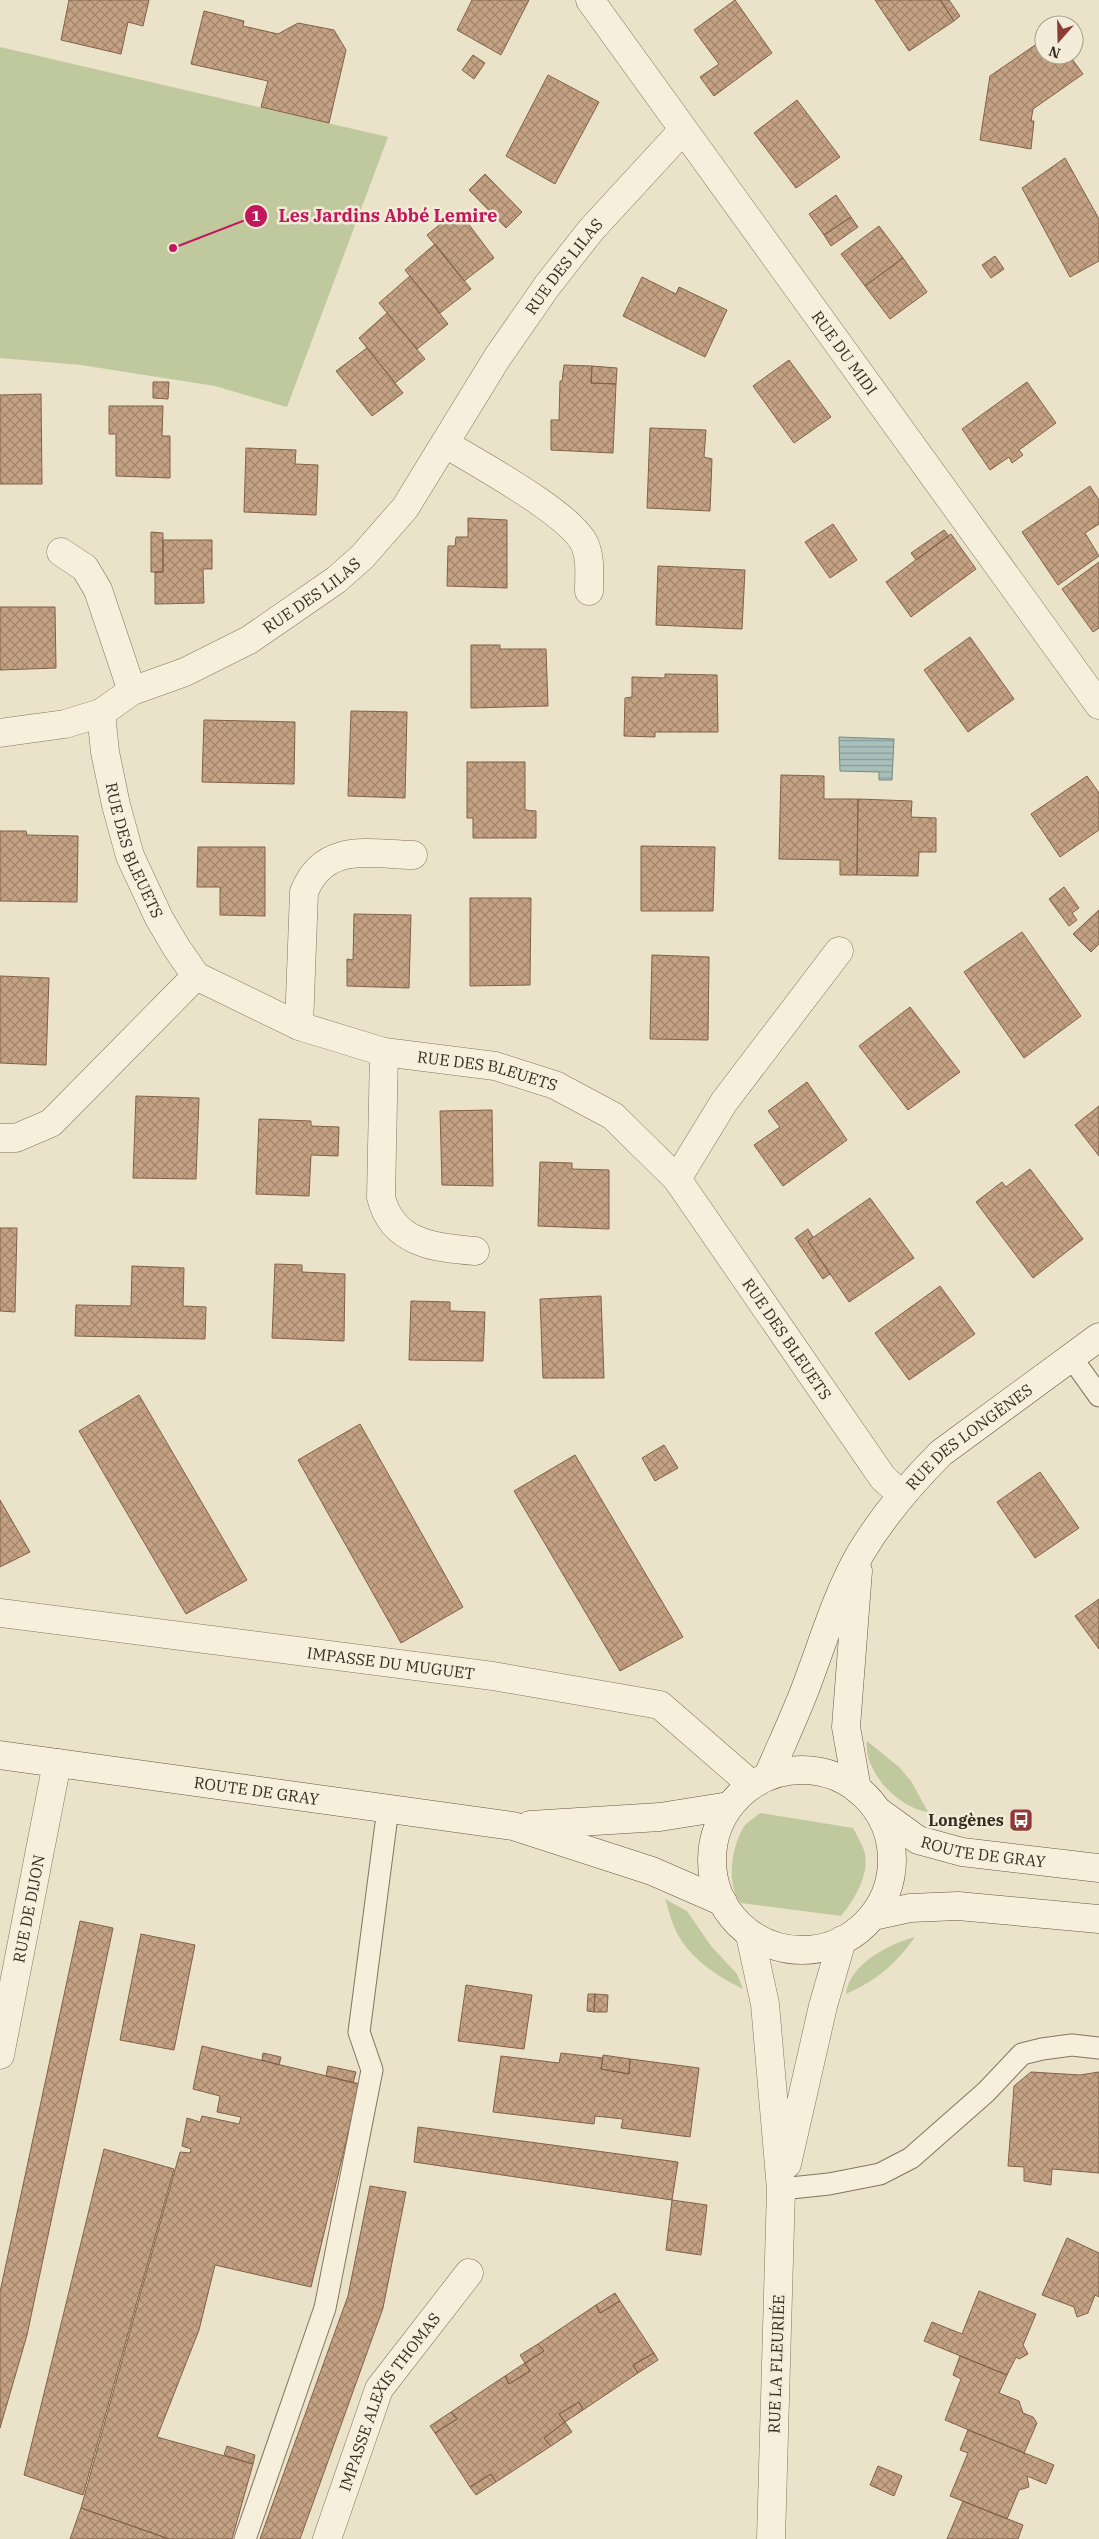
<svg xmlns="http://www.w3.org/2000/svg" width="1099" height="2539" viewBox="0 0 1099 2539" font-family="'IBM Plex Serif',serif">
  <defs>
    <pattern id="water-rules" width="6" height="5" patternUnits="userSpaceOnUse" patternTransform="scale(1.25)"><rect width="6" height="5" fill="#a9bfba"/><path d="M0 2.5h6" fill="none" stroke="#8a9c97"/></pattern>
    <pattern id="building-cross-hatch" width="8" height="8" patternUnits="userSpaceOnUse" patternTransform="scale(1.25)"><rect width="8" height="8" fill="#c4a283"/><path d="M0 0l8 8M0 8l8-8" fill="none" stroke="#a0846b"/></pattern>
  </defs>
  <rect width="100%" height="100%" fill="#eae2c9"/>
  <path fill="#c0c89e" d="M0 47 388 137 287 407 215 386 81 365 0 358Z
    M867 1741 899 1767 911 1781 928 1812C922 1811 915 1809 910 1806 888 1795 864 1767 867 1741Z
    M760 1813 853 1828C857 1836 863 1845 865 1854 869 1876 854 1900 841 1916L741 1903C725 1884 732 1844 745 1825 749 1821 756 1817 760 1813Z
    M665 1899 687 1911 711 1946 737 1974 743 1989C719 1977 692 1960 678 1935 672 1924 669 1911 665 1899Z
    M915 1937C895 1965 877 1980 846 1994 849 1965 888 1944 915 1937Z"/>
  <path fill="url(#water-rules)" stroke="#718d87" d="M839 737 894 739 892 780H879V772L840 771Z"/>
  <path fill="url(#building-cross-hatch)" stroke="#826248" d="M69 0H149L143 26 128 22 121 54 61 40Z
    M472 0H529L501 55 457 30Z
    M735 0 772 53 714 96 700 77 719 64 694 30Z
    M875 0H940L954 21 909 51Z
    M940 0H949L960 16 954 21Z
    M204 11 244 21 243 26 278 34 298 23 334 30 346 50 329 123 261 107 268 81 191 64Z
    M1044 39V55H1069L1083 74 1033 109 1031 121H1034L1031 149 980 140 990 76Z
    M473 55 485 63 474 79 462 70Z
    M548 75 599 102 555 184 506 156Z
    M797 100 840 157 796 188 754 133Z
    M1065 158 1099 219V261L1070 277 1022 188Z
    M485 174 522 212 506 228 469 190Z
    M836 195 851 217 824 235 809 214Z
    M458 210 494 258 464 281 427 235Z
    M851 217 858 227 831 246 824 235Z
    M879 226 903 258 865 286 841 254Z
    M435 244 471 289 440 313 405 270Z
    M995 256 1004 269 991 278 982 265Z
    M903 258 927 292 890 319 865 286Z
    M410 276 448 324 417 349 379 303Z
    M642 277 676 294 679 287 727 310 705 357 623 316Z
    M387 313 425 359 395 383 359 338Z
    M367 348 403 393 372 416 336 371Z
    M789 360 831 417 794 443 753 386Z
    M564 365 592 366 591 383 616 384 613 453 551 450V420H559L560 381H562Z
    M592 366 617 368 616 384 591 383Z
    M153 382H169L168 399 153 398Z
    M1027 382 1056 423 1019 450 1023 455 1012 463 1009 457 990 470 962 429Z
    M41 394 42 484H0V395Z
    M109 406H163L162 436H170V478L116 476V434H109Z
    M650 428 706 430 704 457 712 459 710 511 647 508Z
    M246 448 296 450 295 464 318 465 316 515 244 512Z
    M1090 486 1099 500V524L1085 533 1099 556 1058 585 1022 532Z
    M468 518 507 520V588L447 586 448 546H455L456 537H468Z
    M833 524 857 560 830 578 805 542Z
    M944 530 949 536 916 560 911 553Z
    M151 532 163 533V572H151Z
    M951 534 976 569 911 617 886 582Z
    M163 540H212V569H203L204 603 155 604V572H163Z
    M1099 562V628L1093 632 1062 589Z
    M658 566 745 570 742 629 656 625Z
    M0 607H55L56 668 0 670Z
    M970 637 1014 699 968 732 924 670Z
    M471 645H500V649H546L548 706 471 708Z
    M665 674 717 675 718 732H655V737L624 736 625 698 632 697V677L665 678Z
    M351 711 407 712 405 798 348 796Z
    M204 720 295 722 294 784 202 782Z
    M467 762H525V810L536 811V838H473V818H467Z
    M781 775 824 776V799H858L857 875H840V860L779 859Z
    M1087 776 1099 793V830L1060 857 1031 814Z
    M858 799 912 801 911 817 936 818V852H919L918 876 857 875Z
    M0 831H26L27 835 78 836 77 902 0 901Z
    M641 846 715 847 713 911H641Z
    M198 847H265V916L220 915V887H197Z
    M1064 887 1079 908 1072 913 1077 920 1069 926 1049 899Z
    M470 898H531L530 985 470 986Z
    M1099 910V944L1091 952 1073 934Z
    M354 914 411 915 409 988 347 986V959L353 960Z
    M1022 932 1081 1016 1024 1058 964 972Z
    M652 955 709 957 708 1040 650 1039Z
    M0 976 49 978 46 1065 0 1063Z
    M910 1007 960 1072 908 1110 859 1046Z
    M807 1082 847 1140 783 1186 754 1145 780 1127 768 1111Z
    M136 1096 199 1098 196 1179 133 1178Z
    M1099 1106V1156L1075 1125Z
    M492 1110 493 1186 442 1185 440 1111Z
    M259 1119 311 1121V1126L339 1127 338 1156 311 1155 309 1196 256 1194Z
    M540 1162 572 1163V1169L609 1170V1229L538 1226Z
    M1030 1169 1083 1239 1033 1278 976 1202 1002 1182 1006 1187Z
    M870 1198 914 1258 849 1302 808 1241Z
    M0 1228H17L15 1312 0 1311Z
    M808 1229 813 1237 808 1241 830 1274 823 1279 795 1238Z
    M275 1264 302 1265V1272L345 1274 344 1341 272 1338Z
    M132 1266 184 1268 183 1306 206 1307 205 1339 75 1336 76 1305 131 1306Z
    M940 1286 975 1334 909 1380 875 1333Z
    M601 1296 604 1378H543L540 1299Z
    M411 1301 450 1302V1311L485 1312 483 1361 409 1360Z
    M139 1395 247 1580 186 1614 79 1431Z
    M360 1424 463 1607 401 1643 298 1460Z
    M664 1445 678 1468 655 1481 642 1458Z
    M575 1455 683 1637 620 1671 514 1491Z
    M1040 1472 1079 1528 1035 1558 997 1502Z
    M0 1500 30 1552 0 1567Z
    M1099 1599V1649L1075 1616Z
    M80 1921 113 1928 27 2335 0 2428V2292Z
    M141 1934 195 1945 174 2050 120 2040Z
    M466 1985 532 1995 524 2049 458 2041Z
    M588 1994H595L594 2012 587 2011Z
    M595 1994 608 1995 607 2012H594Z
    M202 2046 360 2084 311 2287 215 2265 199 2330 157 2437 253 2464 232 2539H169L81 2508 180 2152 190 2153 191 2149 182 2146 187 2118 200 2122 202 2116 239 2124 241 2117 217 2112 220 2096 193 2089Z
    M263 2053 281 2057 279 2065 262 2060Z
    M561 2053 603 2058 601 2069 629 2074 630 2059 699 2068 690 2137 621 2128 623 2119 595 2116 594 2124 493 2112 501 2056 559 2063Z
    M603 2055 630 2059 629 2074 601 2069Z
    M328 2066 356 2072 353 2083 326 2076Z
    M1031 2072 1080 2075 1099 2072V2173L1052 2169 1051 2185 1024 2181V2167L1008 2166 1014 2086Z
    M418 2127 678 2162 672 2200 414 2162Z
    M104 2149 174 2169 83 2495 24 2475Z
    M370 2186 406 2192 383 2308 300 2539H260L348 2296Z
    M672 2200 707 2205 701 2255 666 2250Z
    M1067 2238 1099 2253V2297L1095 2295 1088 2313 1077 2317 1074 2307 1042 2295Z
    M979 2291 1036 2314 1023 2345 1028 2354 1019 2359 1016 2357 1007 2375 924 2341 932 2322 962 2334Z
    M615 2293 620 2301 600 2313 596 2305Z
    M620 2301 654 2353 633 2365 638 2373 583 2410 579 2402 559 2414 565 2422 544 2438 551 2446 496 2482 491 2474 470 2487 435 2433 457 2419 451 2412 505 2376 509 2384 530 2371 525 2363 544 2351 538 2344 596 2305 600 2313Z
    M538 2344 544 2351 525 2363 520 2355Z
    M654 2353 658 2360 638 2373 633 2365Z
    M960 2356 1007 2375 999 2393 1019 2401 1023 2413 1033 2417 1037 2423 1024 2453 945 2420 961 2379 953 2375Z
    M525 2363 530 2371 509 2384 505 2376Z
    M579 2402 583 2410 565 2422 559 2414Z
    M451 2412 457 2419 435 2433 430 2426Z
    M565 2422 572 2432 551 2446 544 2438Z
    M968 2430 1054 2465 1046 2484 1027 2476 1029 2487 1019 2490 1007 2519 950 2496 968 2453 960 2450Z
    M227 2446 255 2455 253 2464 224 2455Z
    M878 2466 902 2476 894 2496 870 2485Z
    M491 2474 496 2482 476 2495 470 2487Z
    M963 2501 1023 2525 1018 2539H947Z
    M81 2508 169 2539H70Z"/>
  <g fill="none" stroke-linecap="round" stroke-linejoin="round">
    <g stroke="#857560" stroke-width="23">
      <path id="service" d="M1071 1357 1099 1396
        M781 2189 829 2184 880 2174 911 2158 986 2092 1022 2054 1042 2049 1072 2045 1099 2048
        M245 2539 325 2308 372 2070 359 2032 388 1808"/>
    </g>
    <g stroke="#857560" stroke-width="29">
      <g id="minor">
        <path id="s1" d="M590 0 1099 705"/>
        <path d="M446 444C478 464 572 514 585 545 591 560 589 575 589 591"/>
        <path d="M61 552 85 568 98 590 132 691"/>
        <path id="s2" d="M101 713 105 752 116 805 130 856 159 918 176 947 196 976 299 1026"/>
        <path id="s3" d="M0 733 65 724 101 713 132 691 185 672 249 640 336 580 362 557 405 508 497 358 547 286 591 230 683 130"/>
        <path id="s4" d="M839 951 724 1102 677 1179 883 1478 902 1495"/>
        <path d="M384 1052 299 1026 304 892C324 842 368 854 413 855"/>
        <path d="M0 1138H16L51 1123 196 976"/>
        <path id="s5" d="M475 1251C434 1248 392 1243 381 1197L384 1052 495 1066 555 1085 613 1116 677 1179"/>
        <path id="s6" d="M0 1613 493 1676 660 1705 752 1785"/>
        <path id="s7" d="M0 2055 57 1763"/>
        <path id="s8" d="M327 2539 379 2389 469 2273"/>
      </g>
    </g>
    <g stroke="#857560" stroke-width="29">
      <path id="tertiary" d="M750 1935 765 2004 781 2189 771 2539
        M787 2164 823 2006 842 1940"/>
    </g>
    <g stroke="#675743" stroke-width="29">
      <g id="secondary">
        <path id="s9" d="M0 1755 513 1826 652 1871 723 1902"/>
        <circle cx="802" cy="1860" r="90"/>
        <path id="s10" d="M768 1776C780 1748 793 1720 804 1692 822 1646 835 1598 860 1554 882 1517 911 1483 941 1453L1099 1337"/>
        <path d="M857 1789 846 1727 858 1571"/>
        <path id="s11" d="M878 1811 918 1840 962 1852 1099 1868"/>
        <path d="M530 1825 660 1817 729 1806"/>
        <path d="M873 1916 910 1908 958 1906 1099 1919"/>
      </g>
    </g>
    <use href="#service" stroke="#f6efdc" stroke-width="21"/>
    <use href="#minor" stroke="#f6efdc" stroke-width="28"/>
    <use href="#tertiary" stroke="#f6efdc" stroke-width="28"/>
    <use href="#secondary" stroke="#f6efdc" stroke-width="28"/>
  </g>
  <defs>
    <g id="bus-square" transform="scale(1.25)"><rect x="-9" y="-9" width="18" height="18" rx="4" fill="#8e3a36" stroke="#f2ecd8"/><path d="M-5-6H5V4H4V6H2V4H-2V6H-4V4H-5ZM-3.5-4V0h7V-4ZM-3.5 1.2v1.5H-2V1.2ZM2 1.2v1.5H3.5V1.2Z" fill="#fff"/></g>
  </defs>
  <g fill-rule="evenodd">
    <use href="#bus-square" x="1021" y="1820"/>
  </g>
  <g text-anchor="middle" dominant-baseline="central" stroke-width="5" stroke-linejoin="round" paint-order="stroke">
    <g font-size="16" fill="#372d22" stroke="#f2ecd8">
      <text stroke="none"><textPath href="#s3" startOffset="764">RUE DES LILAS</textPath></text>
      <text stroke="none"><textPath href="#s1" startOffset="435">RUE DU MIDI</textPath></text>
      <text stroke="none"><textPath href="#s3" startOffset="346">RUE DES LILAS</textPath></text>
      <text stroke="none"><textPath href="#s2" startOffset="142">RUE DES BLEUETS</textPath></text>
      <text stroke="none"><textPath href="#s5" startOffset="368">RUE DES BLEUETS</textPath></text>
      <text stroke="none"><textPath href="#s4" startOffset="474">RUE DES BLEUETS</textPath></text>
      <text stroke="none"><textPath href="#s10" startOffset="402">RUE DES LONGÈNES</textPath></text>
      <text stroke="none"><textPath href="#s6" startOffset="394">IMPASSE DU MUGUET</textPath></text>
      <text stroke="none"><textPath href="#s9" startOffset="259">ROUTE DE GRAY</textPath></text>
      <text stroke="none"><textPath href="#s11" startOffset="116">ROUTE DE GRAY</textPath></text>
      <text stroke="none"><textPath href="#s7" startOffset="149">RUE DE DIJON</textPath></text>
      <text transform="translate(776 2364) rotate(-88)">RUE LA FLEURIÉE</text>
      <text stroke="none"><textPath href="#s8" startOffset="152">IMPASSE ALEXIS THOMAS</textPath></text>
    </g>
    <g font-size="16" font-weight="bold" fill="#372d22" stroke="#f2ecd8" text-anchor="end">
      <text x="1004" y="1820">Longènes</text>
    </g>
  </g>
  <path fill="none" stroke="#c2185b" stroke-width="2" d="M173 248L256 216"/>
  <g fill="#c2185b" stroke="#f2ecd8" stroke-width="2">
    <circle cx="173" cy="248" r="5"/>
    <circle cx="256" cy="216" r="12"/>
  </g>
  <g font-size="15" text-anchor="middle" font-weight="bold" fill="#fff">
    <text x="256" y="221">1</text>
  </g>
  <g font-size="18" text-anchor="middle" font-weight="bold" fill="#c2185b" stroke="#f2ecd8" stroke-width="5" stroke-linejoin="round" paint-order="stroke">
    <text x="388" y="222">Les Jardins Abbé Lemire</text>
  </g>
  <g transform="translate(1059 40) rotate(200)"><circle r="24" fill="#f2ecd8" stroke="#a7a08f"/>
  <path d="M0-4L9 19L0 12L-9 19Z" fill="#8e3a36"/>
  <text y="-8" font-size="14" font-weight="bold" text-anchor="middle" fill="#372d22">N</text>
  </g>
</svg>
